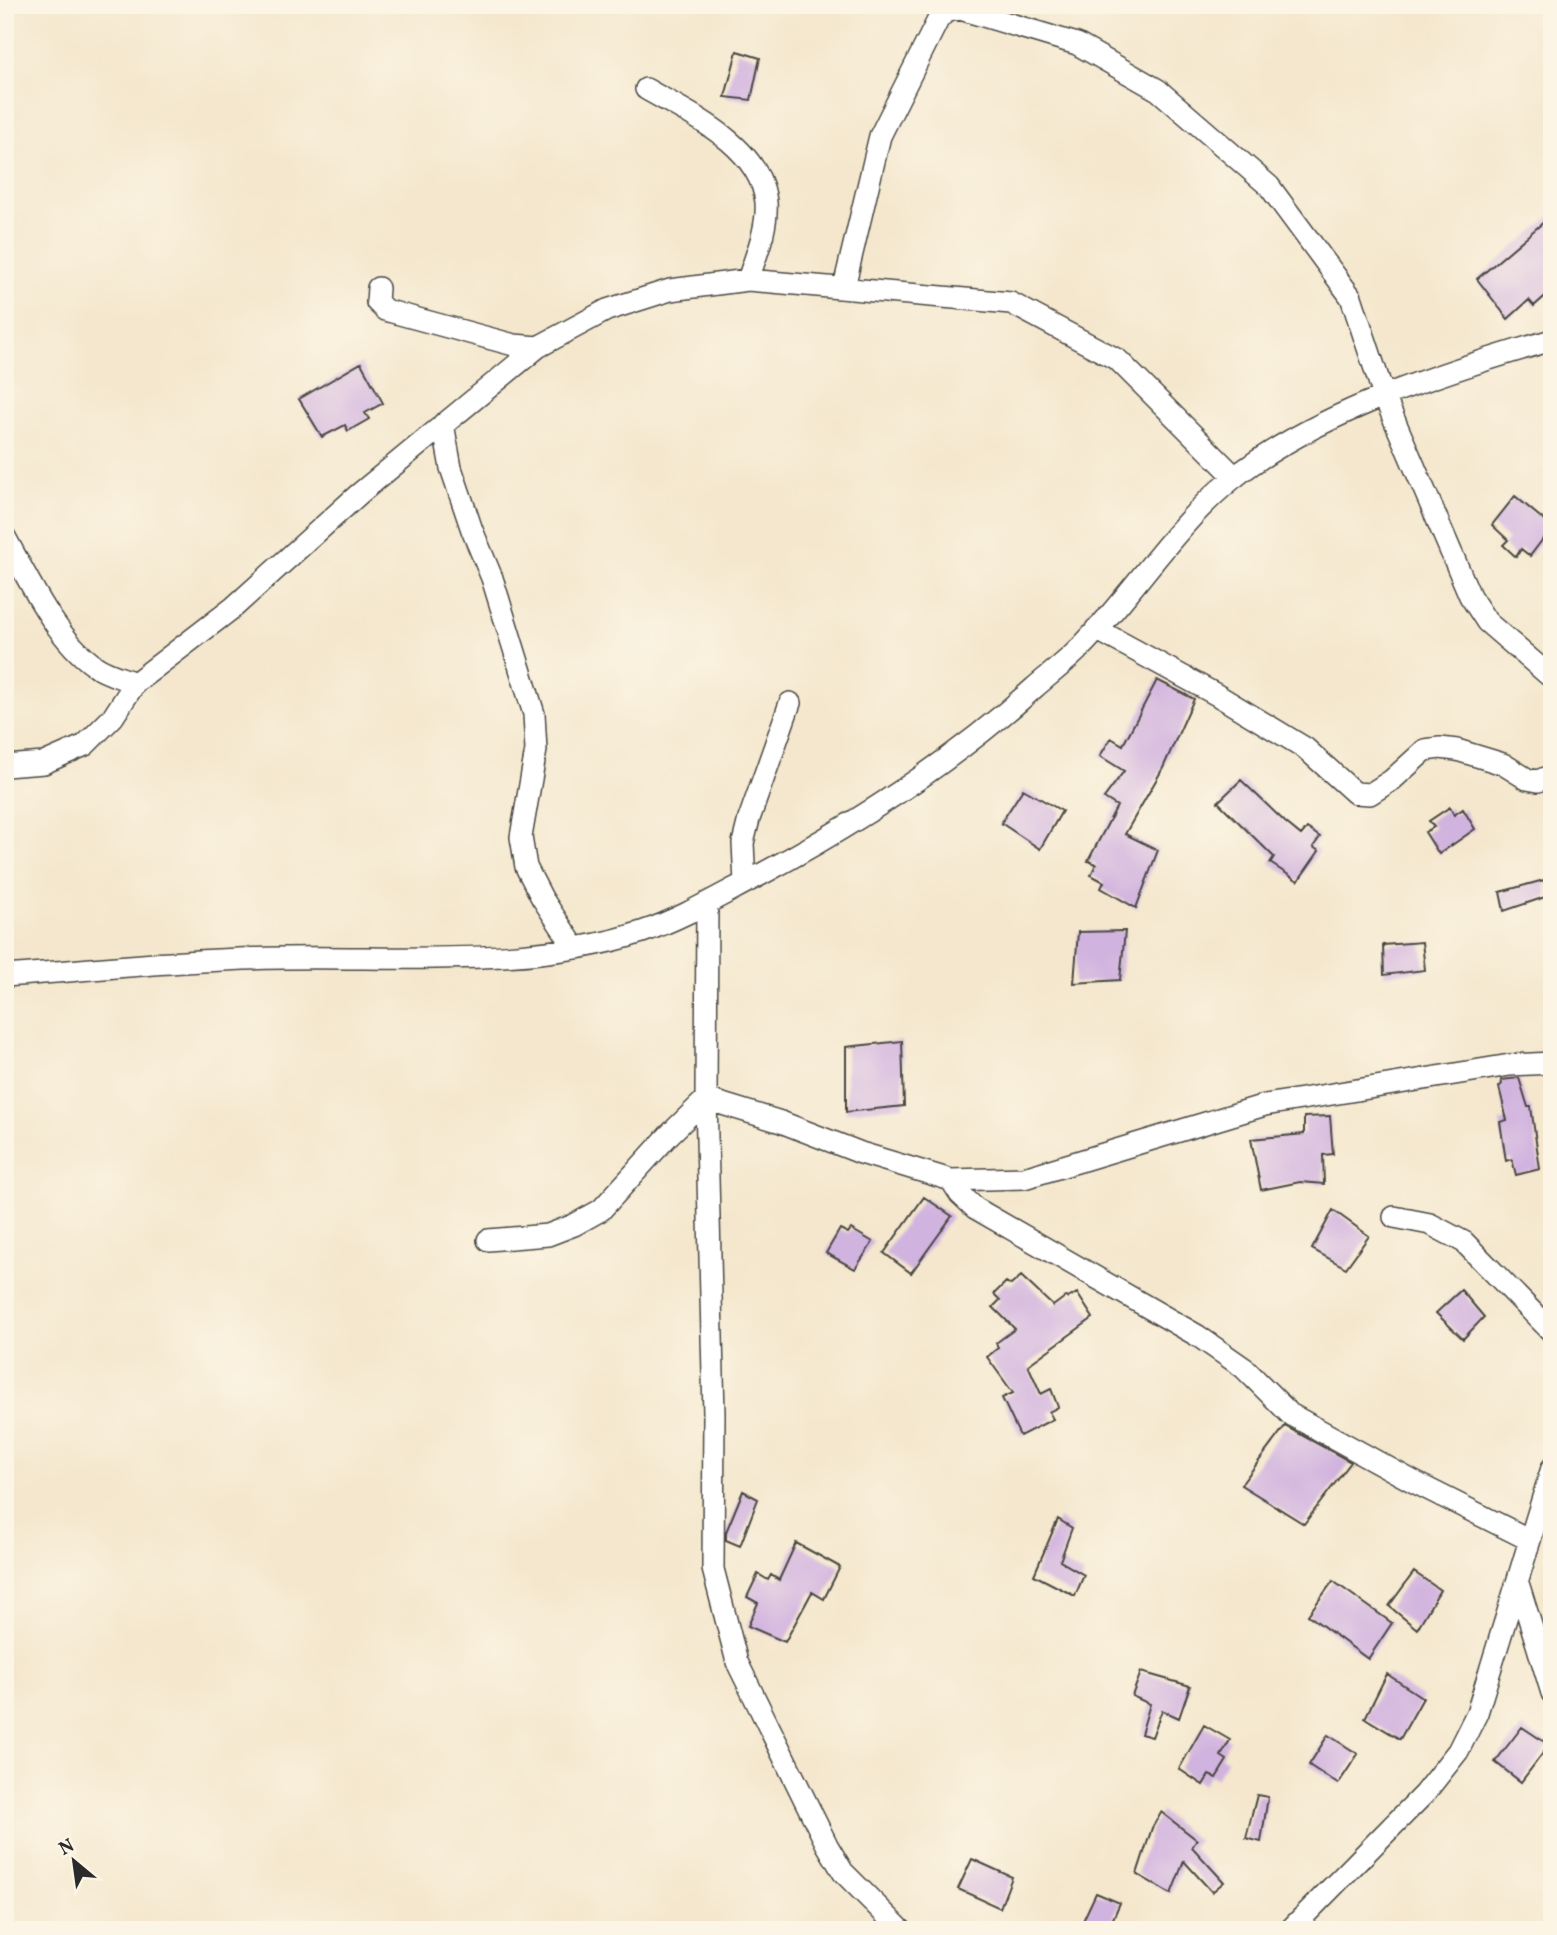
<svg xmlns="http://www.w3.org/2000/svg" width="1557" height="1935" viewBox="0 0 1557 1935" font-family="Vollkorn,serif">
  <rect width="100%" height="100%" fill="#fcf5e5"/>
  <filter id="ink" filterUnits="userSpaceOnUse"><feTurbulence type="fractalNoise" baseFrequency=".0143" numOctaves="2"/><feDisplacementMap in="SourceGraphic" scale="14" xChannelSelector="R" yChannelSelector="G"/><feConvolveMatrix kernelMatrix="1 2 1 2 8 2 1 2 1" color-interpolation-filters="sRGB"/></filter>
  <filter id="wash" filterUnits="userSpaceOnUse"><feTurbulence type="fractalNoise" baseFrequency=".00686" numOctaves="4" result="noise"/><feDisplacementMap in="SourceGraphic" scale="28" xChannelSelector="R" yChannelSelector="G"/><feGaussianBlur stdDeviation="1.57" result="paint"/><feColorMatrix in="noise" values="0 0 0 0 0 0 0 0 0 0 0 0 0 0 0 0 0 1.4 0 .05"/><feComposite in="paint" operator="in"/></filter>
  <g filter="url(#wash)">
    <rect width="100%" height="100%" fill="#f4e7cd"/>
    <g id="blocks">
      <path fill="#d1b3df" d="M737 51 760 58 751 100 725 97Z
        M1552 215V290L1534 306 1529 300 1508 319 1477 279Z
        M361 363 383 403 365 413 369 419 348 431 345 425 322 437 299 399Z
        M1515 496 1552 527 1530 556 1521 549 1516 557 1503 545 1508 540 1492 525Z
        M1157 680 1194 699 1163 768 1125 834 1158 850 1136 908 1101 888 1104 882 1091 875 1096 864 1088 861 1117 806 1104 798 1124 771 1100 756 1111 738 1123 745Z
        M1241 780 1285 822 1301 835 1307 828 1320 837 1313 847 1319 851 1298 881 1270 863 1274 857 1218 802Z
        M1023 789 1062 811 1040 849 1001 823Z
        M1450 807 1454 815 1463 809 1475 829 1439 854 1425 832 1434 827 1429 821Z
        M1544 880 1548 896 1504 911 1500 892Z
        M1125 931 1120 980 1074 983 1078 932Z
        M1422 942 1425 970 1384 975 1383 945Z
        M902 1041 904 1106 846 1112V1047Z
        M1519 1078 1528 1107H1531L1540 1169 1516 1175 1512 1159 1506 1161 1500 1122 1507 1120 1499 1087 1502 1084 1501 1080Z
        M1330 1116 1333 1154 1323 1155 1324 1184 1300 1182 1261 1190 1251 1139 1304 1134V1117Z
        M924 1197 952 1216 911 1273 884 1253Z
        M1333 1210 1369 1236 1346 1268 1312 1249Z
        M840 1229 848 1233 851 1229 873 1242 855 1269 826 1253Z
        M1021 1276 1053 1306 1065 1297 1068 1298 1077 1293 1093 1318 1028 1365 1041 1394 1051 1389 1058 1407 1049 1412 1053 1419 1020 1436 1002 1398 1013 1393 987 1357 998 1348 996 1343 1015 1329 993 1307 1000 1300 994 1294 1006 1282 1011 1285Z
        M1461 1290 1484 1317 1463 1339 1436 1313Z
        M1285 1426 1351 1462 1304 1524 1241 1485Z
        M743 1491 758 1499 740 1546 726 1540V1532Z
        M1058 1519 1072 1528 1060 1561 1084 1575 1075 1596 1034 1575Z
        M796 1543 840 1567 824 1599 812 1592 785 1642 748 1626 758 1603 747 1597 758 1574 768 1580 771 1575 779 1580Z
        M1414 1572 1440 1590 1417 1629 1389 1606Z
        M1333 1581 1392 1623 1368 1659 1308 1615Z
        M1141 1672 1190 1686 1179 1718 1162 1710 1152 1737 1141 1734 1150 1704 1132 1696Z
        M1387 1674 1423 1698 1400 1739 1365 1718Z
        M1204 1725 1230 1740 1221 1756 1227 1760 1216 1778 1209 1775 1203 1785 1179 1769Z
        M1522 1727 1549 1745 1521 1782 1495 1762Z
        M1328 1735 1358 1754 1338 1784 1309 1765Z
        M1257 1795 1268 1797 1261 1842 1246 1838Z
        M1161 1812 1197 1840 1192 1847 1224 1882 1212 1892 1184 1861 1171 1894 1137 1874 1152 1828Z
        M972 1859 1012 1877 1000 1908 958 1889Z
        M1096 1893 1120 1903 1108 1930H1097L1082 1923Z"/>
    </g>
  </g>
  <g filter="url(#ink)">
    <use href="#blocks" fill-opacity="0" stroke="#494743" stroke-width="2"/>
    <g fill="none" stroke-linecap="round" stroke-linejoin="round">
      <g stroke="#494743" stroke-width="24">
        <path id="minor" d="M646 89C689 114 760 145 766 202 768 228 756 255 748 280
          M844 287 880 136 939 18 947 11 960 9 1077 44 1158 90 1269 186 1351 297 1384 396 1470 596 1487 622 1552 678
          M378 288 377 302 385 310 514 345 538 347
          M443 424 451 468 472 530 492 578 534 714 536 750 521 837 526 867 542 898 575 948
          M5 537C29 580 55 638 95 666 106 674 123 678 135 683
          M1096 629 1217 695 1305 748 1355 793 1370 794 1392 780 1425 750 1440 748 1457 750 1503 764 1527 779 1538 781 1552 775
          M5 766 44 763 85 745 113 717 135 683 234 607 359 494 538 347 607 310 670 290 748 280 1011 303 1118 360 1235 477
          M745 883 743 843 749 819 790 703
          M707 903 706 1099 714 1414 713 1569 737 1662 827 1845 843 1872 901 1930
          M5 976C98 969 192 959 285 958 397 956 534 968 642 932 683 918 721 895 760 875 857 823 952 762 1034 688 1049 675 1066 662 1080 648 1133 594 1173 527 1232 479 1317 412 1448 370 1552 340
          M951 1180 1024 1178 1265 1105 1510 1065 1552 1063
          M1394 1217 1430 1224 1464 1242 1552 1332
          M488 1240 548 1235 574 1225 601 1210 669 1135 706 1099 781 1122 861 1153 951 1180 960 1194 975 1208 1198 1336 1244 1368 1290 1414 1414 1482 1530 1540
          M1518 1583 1552 1693
          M1290 1930 1424 1794 1458 1751 1477 1713 1552 1468"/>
      </g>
      <use href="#minor" stroke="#fff" stroke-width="21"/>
    </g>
  </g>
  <rect width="1557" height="1935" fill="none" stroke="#fcf5e5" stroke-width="28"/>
  <g transform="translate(74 1861) rotate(331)" stroke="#fcf5e5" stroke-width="5" paint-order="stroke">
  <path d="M0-5L12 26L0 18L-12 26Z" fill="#2b2b2b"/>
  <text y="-10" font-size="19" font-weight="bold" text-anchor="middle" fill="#2b2b2b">N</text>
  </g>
</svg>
